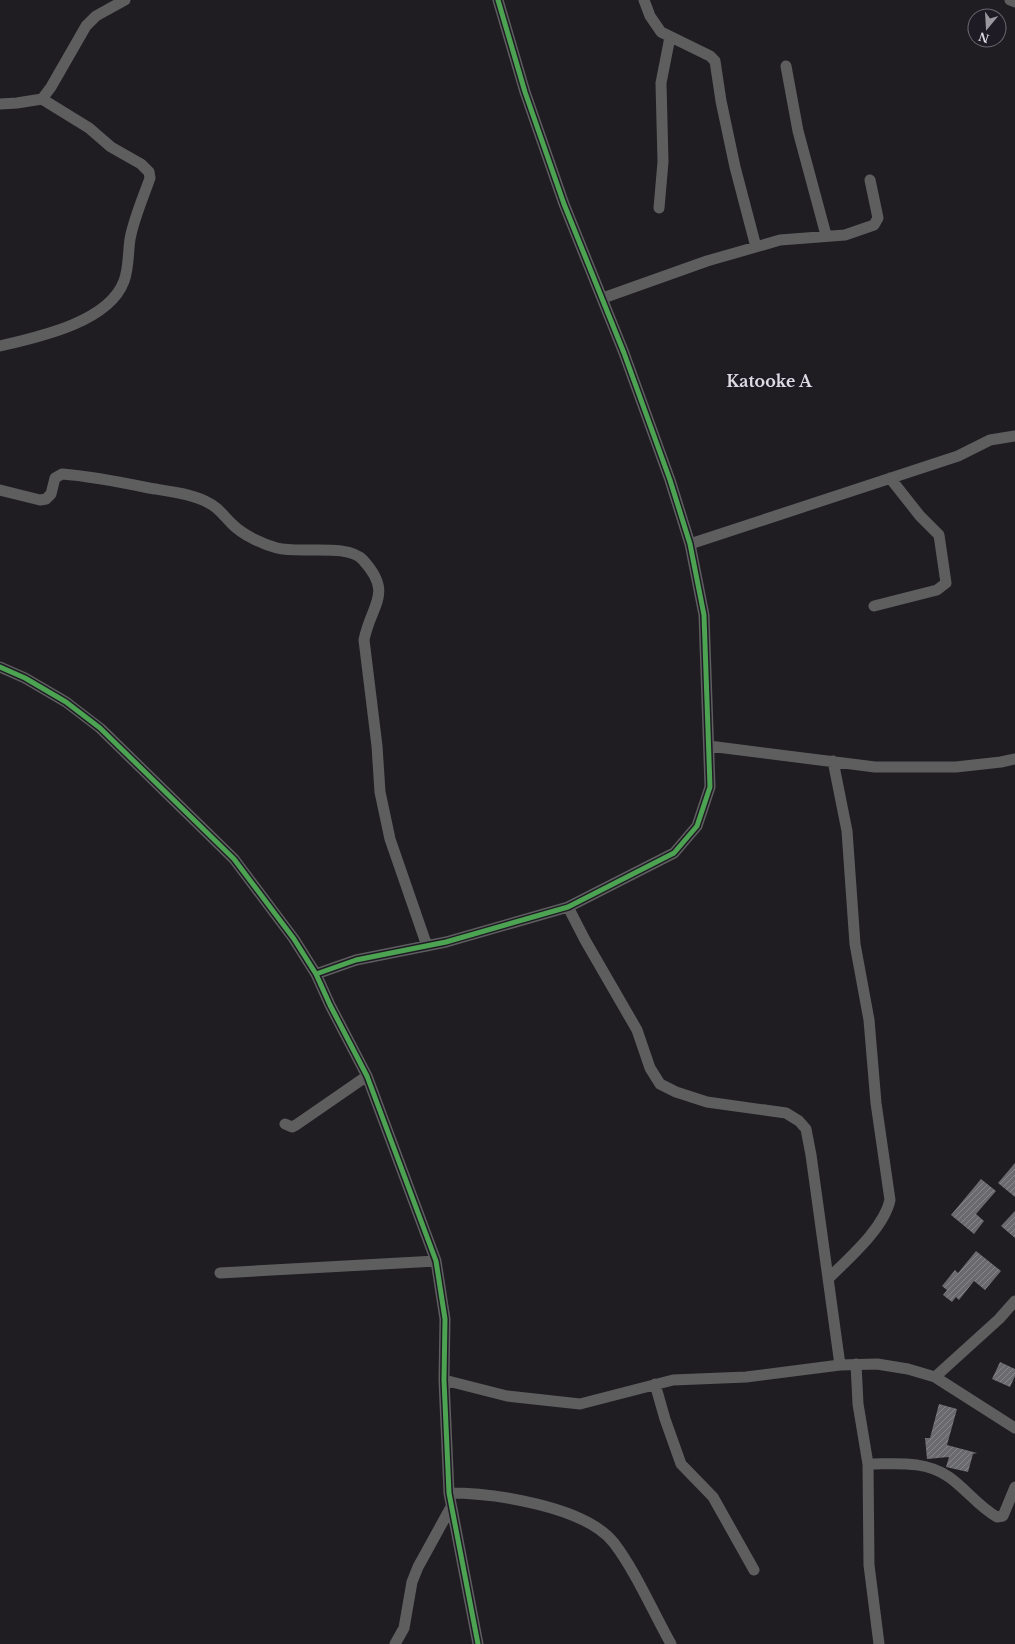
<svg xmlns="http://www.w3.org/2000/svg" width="1015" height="1644" viewBox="0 0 1015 1644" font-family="'Libre Baskerville',serif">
  <defs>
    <pattern id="building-hatch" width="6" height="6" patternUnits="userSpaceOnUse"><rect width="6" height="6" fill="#6b6a6e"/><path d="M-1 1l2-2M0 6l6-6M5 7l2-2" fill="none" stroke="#878689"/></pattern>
  </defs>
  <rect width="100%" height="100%" fill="#1f1d22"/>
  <path fill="url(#building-hatch)" d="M1015 1163V1197L998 1183Z
    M981 1179 996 1191 976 1214 984 1221 974 1234 951 1215Z
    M1015 1211V1238L1001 1226Z
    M976 1251 1001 1271 985 1290 974 1281 959 1300 956 1297 952 1302 943 1295 947 1290 942 1286 955 1270 958 1273Z
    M1000 1362 1015 1369V1376L1010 1387 992 1379Z
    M939 1404 957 1409 947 1445 977 1453 973 1454 968 1472 946 1467 949 1457 927 1459 925 1438H930Z"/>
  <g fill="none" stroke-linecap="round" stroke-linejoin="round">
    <path stroke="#5e5e5f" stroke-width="11" d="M644 0 650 16 661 32 710 56 715 61 721 101 735 167 756 247
      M1010 0 1015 2
      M786 66 798 131 826 235
      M0 104 17 103 42 99 51 87 86 26 96 16 125 0
      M659 208 663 162 661 83 670 37
      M603 298 707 261 780 240 845 235 874 225 878 218 870 180
      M0 346C39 337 109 322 124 281 129 268 128 252 130 239 134 218 143 198 150 178L149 172 141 164 111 147 89 128 42 99
      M0 490 40 500 46 499 51 494 55 478 62 474C91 476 120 482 149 488 167 491 188 493 205 501 218 507 222 514 232 524 243 535 262 544 277 548 299 554 348 543 363 560 394 594 371 604 364 640L377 746 380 792 390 839 427 946
      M690 544 958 456 990 440 1015 436
      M874 606 937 590 946 583 939 535 920 516 890 478
      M0 667 25 678 66 702 100 728 234 859 294 939 316 974 330 1005 367 1076 436 1261 445 1319 444 1380 449 1493 478 1644
      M709 746 875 767H956L1001 762 1015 759
      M568 907 585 940 637 1030 650 1068 660 1084 676 1092 707 1102 786 1113 799 1121 806 1129 811 1155 840 1365
      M316 974 356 960 446 942 568 907 674 853 697 826 710 787 704 615 690 544 670 480 624 353 564 204 525 92 498 0
      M285 1124 292 1127 296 1125 367 1076
      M220 1273 436 1261
      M829 1278C849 1258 884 1228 890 1200L876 1103 869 1020 855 944 847 831 833 761
      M856 1364 858 1404 868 1464 869 1565 879 1644
      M935 1377 999 1319 1015 1301
      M444 1380 507 1396 580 1404 673 1380 746 1377 840 1365 877 1364 908 1369 935 1377 1015 1428
      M655 1384 665 1419 681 1464 713 1497 754 1570
      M868 1464C896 1464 925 1460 949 1477 966 1489 979 1507 997 1517L1003 1516 1015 1487
      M449 1493C493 1493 585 1506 614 1543 636 1572 653 1612 671 1644
      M395 1644 404 1628 412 1582 418 1567 451 1507"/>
    <g stroke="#1e1b24" stroke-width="8">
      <path id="cycleway" d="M0 667 25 678 66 702 100 728 234 859 294 939 316 974 330 1005 367 1076 436 1261 445 1319 444 1380 449 1493 478 1644
        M316 974 356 960 446 942 568 907 674 853 697 826 710 787 704 615 690 544 670 480 624 353 564 204 525 92 498 0"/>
    </g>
    <use href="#cycleway" stroke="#4ca352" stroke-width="5"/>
  </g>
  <g text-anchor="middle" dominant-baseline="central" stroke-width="4" stroke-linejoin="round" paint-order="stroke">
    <g font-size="16" font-weight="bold" fill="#dddbe1" stroke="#1e1b24">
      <text x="769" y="381">Katooke A</text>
    </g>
  </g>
  <g transform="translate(987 28) rotate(198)"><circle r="19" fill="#1e1b24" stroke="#6a6870"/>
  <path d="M0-3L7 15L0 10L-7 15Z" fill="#9a989e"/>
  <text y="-6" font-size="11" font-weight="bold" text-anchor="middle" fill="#dddbe1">N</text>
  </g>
</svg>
